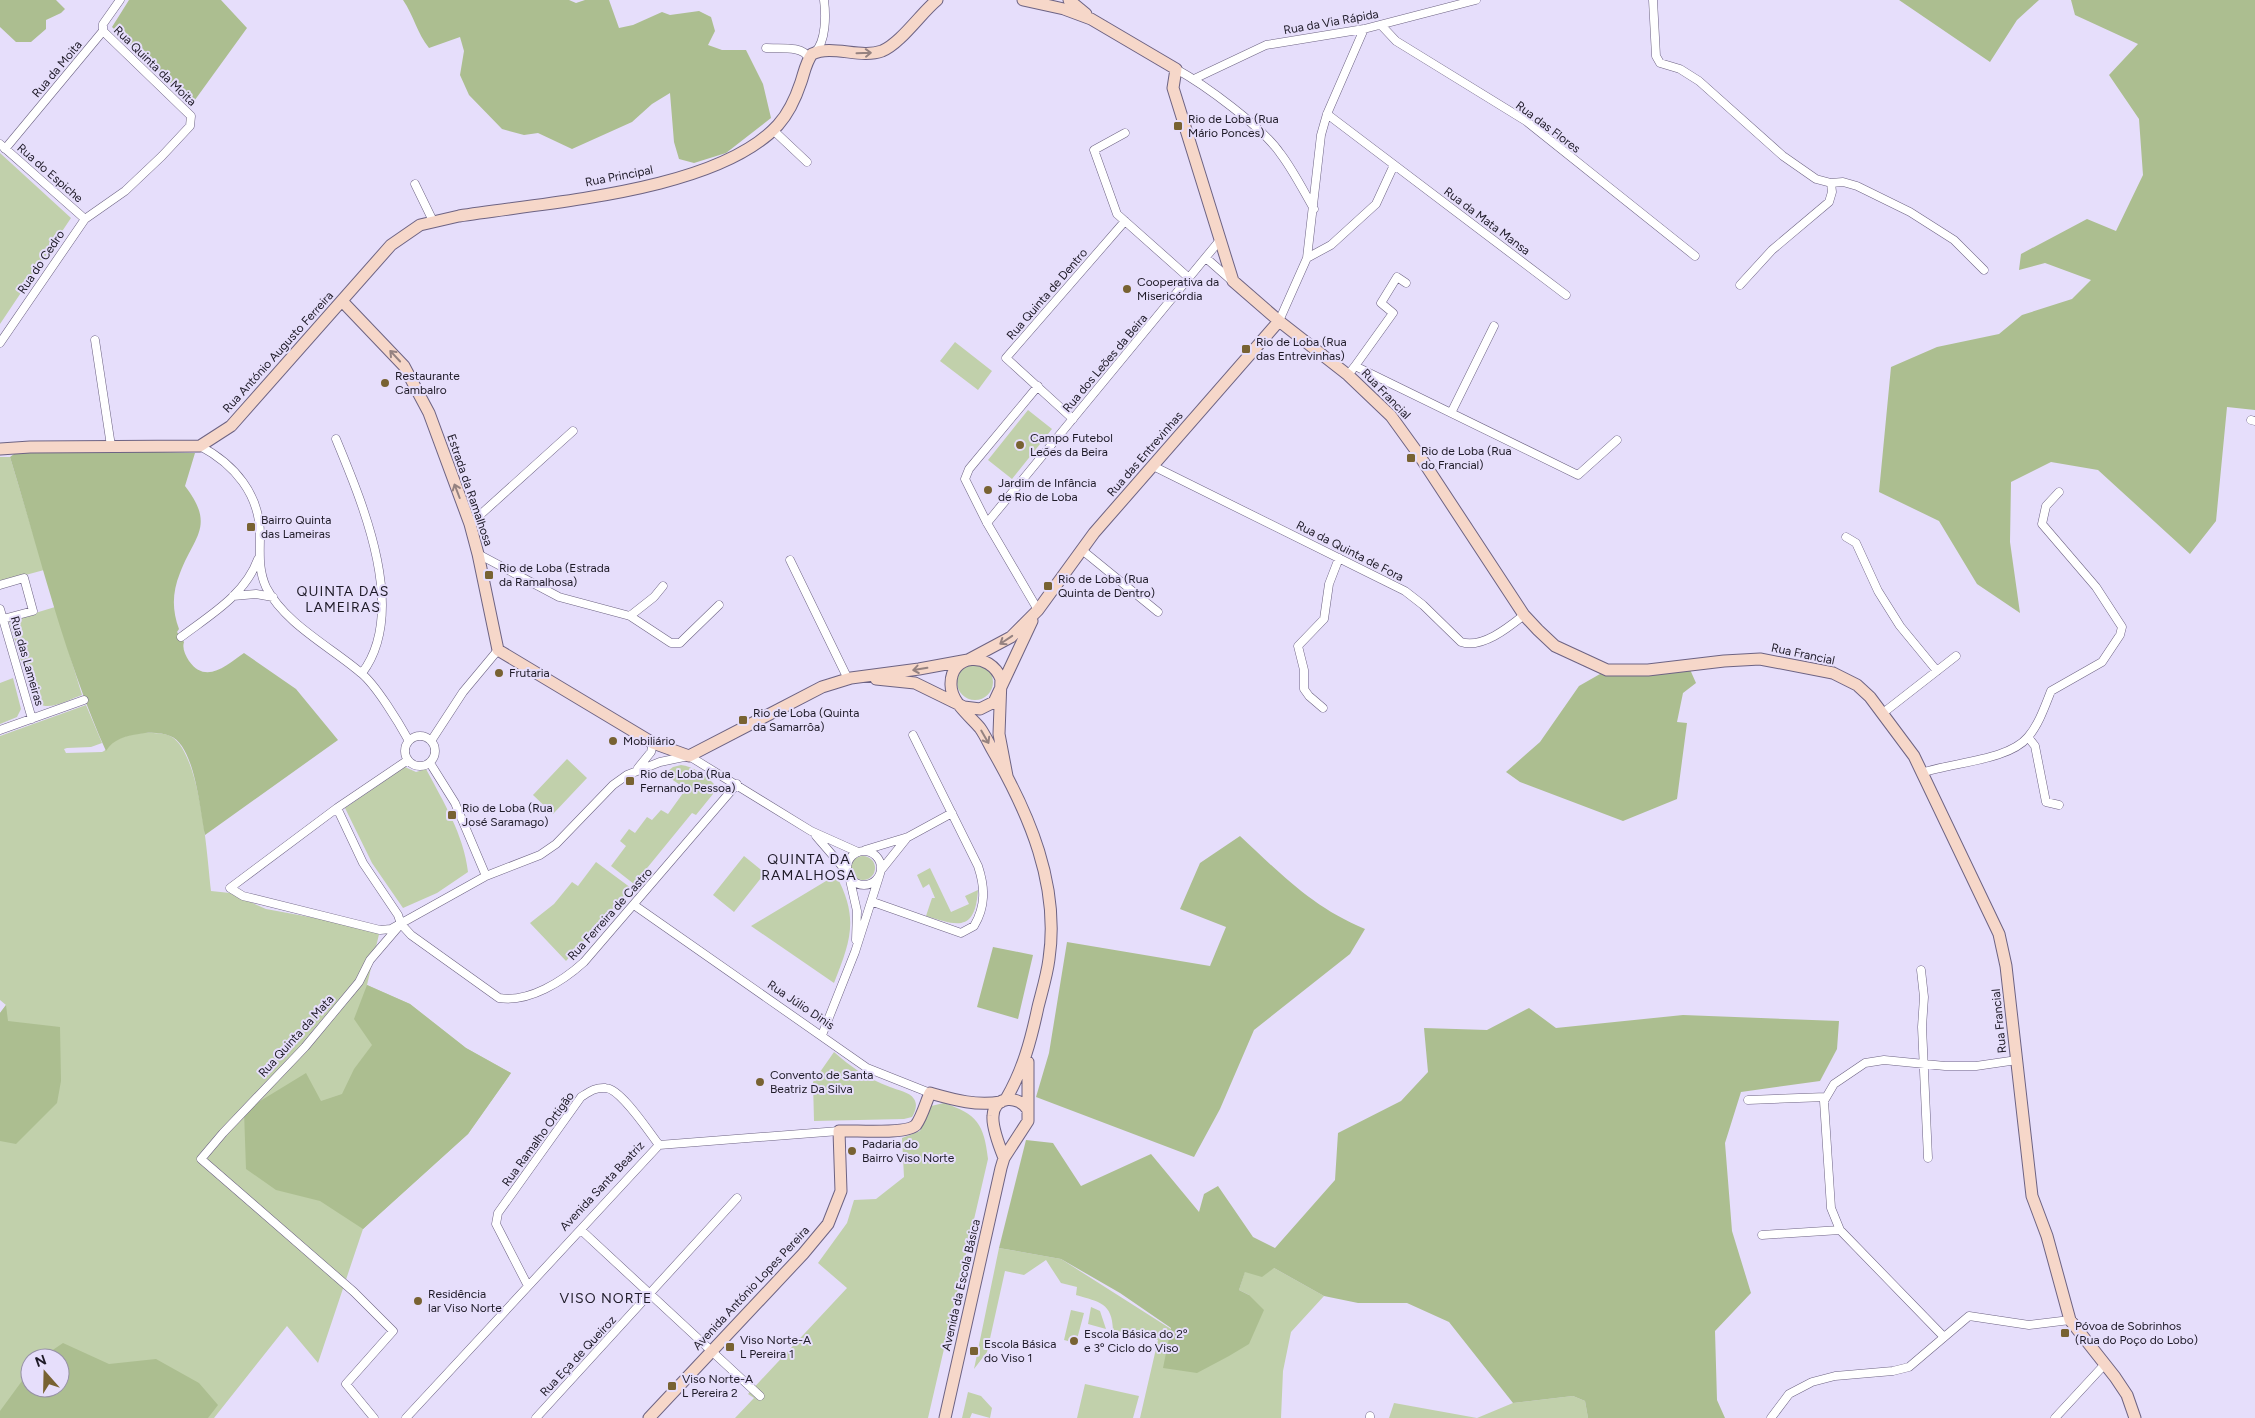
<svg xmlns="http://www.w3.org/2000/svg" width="2255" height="1418" viewBox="0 0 2255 1418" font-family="Figtree,sans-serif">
  <rect width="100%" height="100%" fill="#e6defb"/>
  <path fill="#c1d0ab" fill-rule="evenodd" d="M0 153 71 218 0 324Z
    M955 342 992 371 978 390 940 361Z
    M1028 410 1052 429 1012 479 988 460Z
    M0 457H10L44 570 0 582Z
    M55 607 82 695C67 700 43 716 32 697L9 621Z
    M957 682a18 18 0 1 1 36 0a18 18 0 1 1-36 0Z
    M13 678 21 709 17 717 0 724V683Z
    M86 705 102 743 91 747 67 748 64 749 66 753 102 752C107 750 106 748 109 745 118 737 131 734 142 733 150 733 165 732 172 737 201 756 207 856 211 891L230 893 266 909 380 930 367 985 410 1004 466 1048 511 1073 468 1134 363 1229 318 1363 287 1326 214 1418H0V1013L6 1005 0 1000V736ZM30 1358H60V1388H30Z
    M567 759 587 778 553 814 533 795Z
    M681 765C692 766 707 776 714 784L713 794 696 815 692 813 634 884 611 866 626 846 620 841 629 829 635 833 647 817 652 820 661 810 668 814 686 789 664 774 673 767Z
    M405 767 416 772 426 769C443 801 464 835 468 872L437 893 403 908 372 863 345 808Z
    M744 856 765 873 734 912 713 895Z
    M851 868a12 12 0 1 1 24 0a12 12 0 1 1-24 0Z
    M596 862 631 888 566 961 530 923 554 904 572 882 578 886Z
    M930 868 951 912 969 904 965 896 978 890C975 932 958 926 926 916L932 898H935L929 884 923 888 917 875Z
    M836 875C859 918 851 940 834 983L751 926Z
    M834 1052C851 1067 868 1079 890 1087 897 1090 910 1092 914 1099 918 1105 915 1112 912 1117L904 1119 814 1121 813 1082Z
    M944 1103C977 1114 984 1124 988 1159L928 1418H735L754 1398 748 1394 847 1288 818 1263 847 1223 854 1200 876 1199 904 1177 902 1138 920 1131 931 1106Z
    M999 1248 1061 1259 1171 1329 1164 1368 1249 1295 1239 1290 1245 1271 1274 1268 1324 1296 1291 1332 1283 1371 1281 1418H1140L1158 1340 1113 1330C1112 1303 1100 1302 1076 1295L1077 1287 1061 1283 1046 1260 1024 1275 1005 1271 987 1352 974 1369Z
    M1091 1307 1100 1311 1106 1329 1088 1324Z
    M1071 1310 1084 1313 1076 1343 1064 1340Z
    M1085 1384 1139 1396 1133 1418H1077Z
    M968 1392 981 1396 992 1408 990 1418 972 1413 970 1418H962Z
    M1573 1396 1585 1401 1588 1418H1389L1394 1403 1477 1418 1513 1403Z"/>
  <path fill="#acbe90" d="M0 0H56L65 9 61 13 46 20V29L31 42H16L0 27Z
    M129 0H221L247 28 192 104 112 27Z
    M403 0H569L576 3 585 0H609L619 28 633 25 662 12 670 15 699 11 711 17 715 31 708 45 722 50H746L763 84 771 118 726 153 694 163 679 159 674 142 670 93 652 104 632 122 572 149 538 133 524 135 502 129 469 95 460 75 464 51 460 37 429 48C417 33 414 16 403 0Z
    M1899 0H2039L2017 20 1990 62Z
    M2071 0H2255V410L2227 407 2216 521 2190 554 2098 470 2051 462 2011 482 2010 542 2020 613 1977 584 1939 521 1879 492 1891 367 1937 347 1999 334 2022 315 2072 299 2091 280 2045 263 2019 270 2021 254 2087 219 2116 231 2143 175 2139 119 2109 75 2138 44 2075 15Z
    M77 450 195 453 185 486C216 526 194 536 180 573 172 593 172 610 179 629L177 632 184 642C182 648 185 655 189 661 206 685 227 665 244 653L296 689 338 740 205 835C200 811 195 745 170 736 161 732 148 732 139 734 126 736 113 739 106 751 64 656 40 555 10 457L18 451Z
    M1688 665 1696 683 1683 693 1677 722 1687 723 1677 799 1623 821 1520 782 1506 772 1540 742 1579 686 1607 670Z
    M1240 836C1281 874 1312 907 1365 929L1350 954 1254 1030 1220 1109 1194 1157 1036 1097 1049 1053 1067 942 1210 966 1226 927 1180 909 1200 863Z
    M993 947 1033 955 1018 1019 977 1007Z
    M367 985 410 1004 466 1048 511 1073 468 1134 363 1229 320 1201 276 1190 246 1169 244 1111 306 1073 321 1101 342 1094 354 1069 372 1045 354 1019Z
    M6 1005 8 1021 60 1027 61 1081 57 1103 16 1144 0 1141V1013Z
    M1529 1008 1556 1028 1683 1015 1839 1021 1837 1049 1820 1081 1741 1092 1725 1143 1732 1231 1751 1293 1715 1331 1717 1400 1725 1418H1588L1585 1401 1573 1396 1513 1403 1449 1322 1407 1303H1358L1324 1296 1274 1268 1262 1277 1245 1272 1239 1290 1249 1295 1264 1310 1249 1344 1229 1356 1197 1373 1163 1368 1171 1328 1120 1293 1061 1259 999 1248 1026 1140 1053 1143 1081 1186 1151 1154 1199 1212 1204 1194 1218 1186 1253 1237 1275 1248 1335 1180 1338 1133 1401 1101 1428 1072 1424 1028 1487 1030Z
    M63 1343 109 1364 156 1359 199 1383 218 1405 208 1418H0V1411L30 1370V1388H60V1358H41Z"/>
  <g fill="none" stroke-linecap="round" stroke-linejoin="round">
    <g stroke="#6d6383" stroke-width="9">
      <path id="street" d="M1653 0 1656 56 1660 63 1680 69 1699 81 1783 156 1816 179 1831 183 1843 182 1857 186 1910 212 1954 240 1984 270
        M1381 25 1396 41 1526 121 1695 256
        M766 48C779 49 802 45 809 58
        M815 52C826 42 826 15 824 0
        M1176 69C1205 85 1261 126 1280 153 1293 170 1303 190 1314 209
        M1194 79 1266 45 1364 29 1476 0
        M1327 114 1566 295
        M773 130 807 162
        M1125 133 1094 150 1117 214 1189 278
        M0 144 85 219
        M5 149 103 31V24L120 0
        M415 184 433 221
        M1206 258 1231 280
        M1307 258 1331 245 1376 204 1394 165
        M1740 285 1772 250 1829 202 1832 192 1831 183
        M1279 321 1307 258 1321 135 1327 114 1364 29
        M95 340 111 446
        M0 343 85 219 125 191 162 156 190 126 191 116 103 31
        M1355 366 1393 313 1381 303 1397 277 1406 283
        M1348 375 1355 366 1578 475 1617 440
        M1038 386 969 469 965 479 987 523 1038 610
        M1451 413 1494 326
        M1073 419 1006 358 1125 221
        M2251 420 2255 421
        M336 439C362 502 409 611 362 673
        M200 446C234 464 260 494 260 535 260 553 258 569 266 587 285 624 331 647 361 673 376 685 399 723 409 741
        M1153 466 1405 591 1423 605 1461 642C1482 649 1509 627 1524 615
        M987 523 1220 240
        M470 524 573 431
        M1846 537 1856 543 1878 591 1900 626 1937 671
        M1082 550 1158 612
        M478 554 559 597 630 616 671 643H680L685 638 719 605
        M790 560 848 679
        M0 585 24 578 33 611 3 619
        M233 596 256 594 273 597
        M0 609 32 719
        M630 616 654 597 663 586
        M181 637C210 615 245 595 258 559
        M1323 708 1309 696 1304 689V670L1298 646 1324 619 1329 584 1339 558
        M1883 713 1956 656
        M0 730 84 700
        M405 751a15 15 0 1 1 30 0a15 15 0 1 1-30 0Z
        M2028 737 2035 746 2046 802 2059 805
        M431 741 463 692 498 650
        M408 760 337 808 230 888 243 896 380 930 391 929 486 876 540 855 556 844 613 785 627 775 660 762 689 756 811 831 858 852
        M430 763 455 803 486 876
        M638 768 651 752 653 743
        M1922 773C1952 762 2008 761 2028 737 2039 724 2045 706 2051 691L2102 662 2120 635 2122 627 2096 587 2042 524 2046 506 2059 492
        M337 808 363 863 398 915 401 924 411 935 499 998C529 1003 563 981 584 962L737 784
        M816 836 847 872
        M865 850 908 837 952 813
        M847 868a17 17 0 1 1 34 0a17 17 0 1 1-34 0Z
        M882 869 906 839
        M850 880 857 911 856 940
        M873 902 961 933 974 926C986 906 985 887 978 866L913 735
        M634 905 867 1068 930 1093
        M1921 970 1924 997 1922 1027 1928 1158
        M822 1035 855 952 879 877
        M1748 1100 1826 1097
        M581 1230 760 1396
        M1762 1235 1840 1230
        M528 1286 496 1224 498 1213 581 1097C589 1092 595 1087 606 1088 621 1089 649 1132 659 1145
        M1943 1336 1840 1230 1831 1208 1824 1101 1834 1084 1865 1063 1884 1060 1945 1066H1976L2017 1060
        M374 1418 346 1384 393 1331 354 1292 201 1159 223 1133 305 1047 359 982 370 960 400 925
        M406 1418 659 1145 839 1131
        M536 1418 737 1198
        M1370 1418V1416
        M1771 1418 1789 1394 1812 1382 1835 1376 1893 1371 1909 1367 1969 1316 2029 1325 2070 1320
        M2055 1418 2105 1364"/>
    </g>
    <g stroke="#6d6383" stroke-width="13">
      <path id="secondary" d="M1023 0 1064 9 1091 19 1176 69 1173 88 1233 281 1279 321 1348 375 1391 416 1417 452 1524 615 1538 630 1555 646 1607 670H1648L1724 661 1760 659 1833 673 1857 685 1870 697 1914 756 1999 934 2006 966 2032 1196 2047 1236 2070 1320 2115 1377 2127 1395 2135 1418
        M1069 0 1086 14
        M342 301 404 366 429 413 470 524 478 554 498 650 653 743 689 756 822 687 851 678 919 669 968 660 1011 637 1038 610 1094 533 1279 321
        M0 449 30 447 200 446 231 426 391 245 420 225 459 216C546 202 717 192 778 125 788 114 796 97 801 82 804 73 806 62 812 54 832 44 860 59 882 51 901 43 921 13 937 0
        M876 679 915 683 964 707 980 709 994 702 1032 621
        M1006 1099C1023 1070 1031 1040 1038 1007 1042 991 1047 975 1049 959 1060 885 1029 814 993 751 989 744 985 735 980 728 970 716 951 702 951 685 950 653 990 651 1001 679L999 734 1007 776
        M1004 1158C1000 1148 992 1126 993 1116 994 1095 1019 1095 1028 1110
        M649 1418 803 1254 828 1224 841 1191 839 1131C854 1130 906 1135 916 1125 922 1117 926 1102 930 1093 955 1100 975 1106 1001 1102
        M945 1418 1001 1168 1004 1158 1028 1121V1062"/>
    </g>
    <use href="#street" stroke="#fff" stroke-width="8"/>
    <use href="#secondary" stroke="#f6d7c9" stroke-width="11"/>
  </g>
  <defs><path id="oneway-shaft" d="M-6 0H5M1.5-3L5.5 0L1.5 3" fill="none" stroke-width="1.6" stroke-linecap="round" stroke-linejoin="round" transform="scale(1.25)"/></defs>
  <g stroke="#958280">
    <use href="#oneway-shaft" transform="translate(864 53) rotate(-2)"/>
    <use href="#oneway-shaft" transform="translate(395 356) rotate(-133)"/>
    <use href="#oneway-shaft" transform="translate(457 491) rotate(-111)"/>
    <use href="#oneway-shaft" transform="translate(1006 640) rotate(146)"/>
    <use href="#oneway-shaft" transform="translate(920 669) rotate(171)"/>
    <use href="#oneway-shaft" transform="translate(985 737) rotate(60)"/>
  </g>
  <g fill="#786232" stroke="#e6defb" stroke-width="2">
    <rect x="1173" y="121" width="10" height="10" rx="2.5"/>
    <circle cx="1127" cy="289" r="5"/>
    <rect x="1241" y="344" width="10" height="10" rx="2.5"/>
    <circle cx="385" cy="383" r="5"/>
    <circle cx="1020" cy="445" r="5"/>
    <rect x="1406" y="453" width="10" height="10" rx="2.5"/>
    <circle cx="988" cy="490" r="5"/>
    <rect x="246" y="522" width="10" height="10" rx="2.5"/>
    <rect x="484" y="570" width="10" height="10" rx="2.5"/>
    <rect x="1043" y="581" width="10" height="10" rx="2.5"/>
    <circle cx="499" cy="673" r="5"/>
    <rect x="738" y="715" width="10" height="10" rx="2.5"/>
    <circle cx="613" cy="741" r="5"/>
    <rect x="625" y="776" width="10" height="10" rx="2.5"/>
    <rect x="447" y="810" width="10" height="10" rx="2.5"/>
    <circle cx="760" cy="1082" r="5"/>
    <circle cx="852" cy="1151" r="5"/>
    <circle cx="418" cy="1301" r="5"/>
    <rect x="2060" y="1328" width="10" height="10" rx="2.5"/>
    <circle cx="1074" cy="1341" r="5"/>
    <rect x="725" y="1342" width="10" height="10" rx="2.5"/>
    <rect x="969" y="1346" width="10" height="10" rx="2.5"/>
    <rect x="667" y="1381" width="10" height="10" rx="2.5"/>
  </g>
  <g text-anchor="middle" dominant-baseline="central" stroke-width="4" stroke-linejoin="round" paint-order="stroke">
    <g font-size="12" fill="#1e1a27" stroke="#e6defb">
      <text transform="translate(1331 22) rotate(-10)">Rua da Via Rápida</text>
      <text transform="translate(155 66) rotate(44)">Rua Quinta da Moita</text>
      <text transform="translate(57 69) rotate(-50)">Rua da Moita</text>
      <text transform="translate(1548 127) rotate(37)">Rua das Flores</text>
      <text transform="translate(50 173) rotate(41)">Rua do Espiche</text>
      <text transform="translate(619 176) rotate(-11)">Rua Principal</text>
      <text transform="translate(1487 221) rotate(37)">Rua da Mata Mansa</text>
      <text transform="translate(41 262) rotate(-56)">Rua do Cedro</text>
      <text transform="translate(1047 294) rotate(-49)">Rua Quinta de Dentro</text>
      <text transform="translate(278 352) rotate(-48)">Rua António Augusto Ferreira</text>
      <text transform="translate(1105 363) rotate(-50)">Rua dos Leões da Beira</text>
      <text transform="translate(1386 394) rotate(46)">Rua Francial</text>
      <text transform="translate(1145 454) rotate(-49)">Rua das Entrevinhas</text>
      <text transform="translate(470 490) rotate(71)">Estrada da Ramalhosa</text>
      <text transform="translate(1350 551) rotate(27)">Rua da Quinta de Fora</text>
      <text transform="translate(1803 654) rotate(12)">Rua Francial</text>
      <text transform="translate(27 661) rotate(74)">Rua das Lameiras</text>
      <text transform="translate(610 914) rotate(-48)">Rua Ferreira de Castro</text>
      <text transform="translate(801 1005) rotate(34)">Rua Júlio Dinis</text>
      <text transform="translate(1999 1021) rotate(-96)">Rua Francial</text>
      <text transform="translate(296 1036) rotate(-48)">Rua Quinta da Mata</text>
      <text transform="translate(538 1139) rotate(-54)">Rua Ramalho Ortigão</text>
      <text transform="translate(602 1186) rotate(-47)">Avenida Santa Beatriz</text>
      <text transform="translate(961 1285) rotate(-77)">Avenida da Escola Básica</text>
      <text transform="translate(751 1288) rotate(-47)">Avenida António Lopes Pereira</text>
      <text transform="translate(578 1356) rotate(-47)">Rua Eça de Queiroz</text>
    </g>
    <g font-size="12" fill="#1e1a27" stroke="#e6defb" text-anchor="start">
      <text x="1188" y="119">Rio de Loba (Rua<tspan x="1188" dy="14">Mário Ponces)</tspan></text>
      <text x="1137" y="282">Cooperativa da<tspan x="1137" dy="14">Misericórdia</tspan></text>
      <text x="1256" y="342">Rio de Loba (Rua<tspan x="1256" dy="14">das Entrevinhas)</tspan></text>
      <text x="395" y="376">Restaurante<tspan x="395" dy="14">Cambalro</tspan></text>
      <text x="1030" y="438">Campo Futebol<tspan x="1030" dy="14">Leões da Beira</tspan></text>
      <text x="1421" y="451">Rio de Loba (Rua<tspan x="1421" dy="14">do Francial)</tspan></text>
      <text x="998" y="483">Jardim de Infância<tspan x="998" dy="14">de Rio de Loba</tspan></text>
      <text x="261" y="520">Bairro Quinta<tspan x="261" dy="14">das Lameiras</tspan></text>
      <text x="499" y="568">Rio de Loba (Estrada<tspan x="499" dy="14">da Ramalhosa)</tspan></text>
      <text x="1058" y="579">Rio de Loba (Rua<tspan x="1058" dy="14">Quinta de Dentro)</tspan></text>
      <text x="509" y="673">Frutaria</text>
      <text x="753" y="713">Rio de Loba (Quinta<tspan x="753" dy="14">da Samarrôa)</tspan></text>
      <text x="623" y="741">Mobiliário</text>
      <text x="640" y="774">Rio de Loba (Rua<tspan x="640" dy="14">Fernando Pessoa)</tspan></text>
      <text x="462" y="808">Rio de Loba (Rua<tspan x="462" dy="14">José Saramago)</tspan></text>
      <text x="770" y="1075">Convento de Santa<tspan x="770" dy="14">Beatriz Da Silva</tspan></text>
      <text x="862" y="1144">Padaria do<tspan x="862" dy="14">Bairro Viso Norte</tspan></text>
      <text x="428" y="1294">Residência<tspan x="428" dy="14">lar Viso Norte</tspan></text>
      <text x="2075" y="1326">Póvoa de Sobrinhos<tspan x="2075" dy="14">(Rua do Poço do Lobo)</tspan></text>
      <text x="1084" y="1334">Escola Básica do 2º<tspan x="1084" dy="14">e 3º Ciclo do Viso</tspan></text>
      <text x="740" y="1340">Viso Norte-A<tspan x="740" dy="14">L Pereira 1</tspan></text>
      <text x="984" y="1344">Escola Básica<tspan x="984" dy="14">do Viso 1</tspan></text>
      <text x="682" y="1379">Viso Norte-A<tspan x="682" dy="14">L Pereira 2</tspan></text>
    </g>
    <g font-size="14" letter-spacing="1" fill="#1e1a27" stroke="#e6defb">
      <text x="343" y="591">QUINTA DAS<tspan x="343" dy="16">LAMEIRAS</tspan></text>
      <text x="809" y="859">QUINTA DA<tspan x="809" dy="16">RAMALHOSA</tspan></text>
      <text x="606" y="1298">VISO NORTE</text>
    </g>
  </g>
  <g transform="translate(45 1373) rotate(340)"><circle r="24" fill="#e6defb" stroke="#9690a6"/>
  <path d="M0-4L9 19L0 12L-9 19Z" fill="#786232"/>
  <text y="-8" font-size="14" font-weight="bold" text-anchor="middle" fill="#1e1a27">N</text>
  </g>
</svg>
